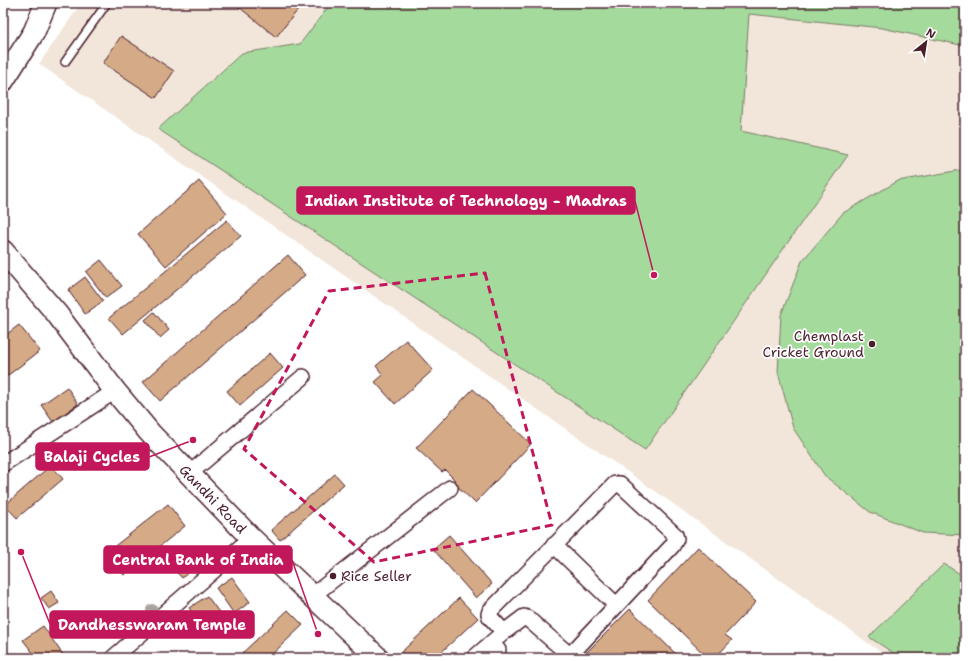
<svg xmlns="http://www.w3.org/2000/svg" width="968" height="661" viewBox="0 0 968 661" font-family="'Shantell Sans',sans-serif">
  <rect width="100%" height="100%" fill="#fff"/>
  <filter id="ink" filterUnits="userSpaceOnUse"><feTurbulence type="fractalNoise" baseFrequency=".025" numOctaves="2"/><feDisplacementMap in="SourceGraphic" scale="8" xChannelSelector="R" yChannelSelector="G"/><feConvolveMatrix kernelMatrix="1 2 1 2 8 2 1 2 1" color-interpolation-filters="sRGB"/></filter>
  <g filter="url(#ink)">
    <path fill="#f2e6db" d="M81 3H965V658H889L648 486 39 64Z"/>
    <path fill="#a5da9d" stroke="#787c64" d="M331 3H965V46L882 28 749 14 741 131 848 155 645 450 158 129 242 53 300 44Z
      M961 170 965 171V535L923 533 870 512 825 476 793 428 778 372 781 315 802 261 843 213 898 181Z
      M944 564 965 577V658H901L869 637Z"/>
    <path fill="#d5aa87" stroke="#4a1f2b" d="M234 3H298L301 6 276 37Z
      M121 36 174 71 156 98 103 63Z
      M199 181 227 213 166 266 138 234Z
      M227 220 241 236 123 334 109 318Z
      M288 255 305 275 160 401 143 382Z
      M101 260 122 286 106 298 86 272Z
      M85 277 103 301 85 314 68 290Z
      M154 312 169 330 160 338 145 320Z
      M19 325 40 351 3 379V337Z
      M406 340 433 370 395 404 375 382 383 375 376 366Z
      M270 353 283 368 240 406 227 391Z
      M67 387 78 404 53 422 41 405Z
      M473 389 531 444 475 503 454 483 456 481 445 470 442 472 416 448Z
      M51 465 63 479 17 518 5 505Z
      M335 474 344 484 280 540 271 530Z
      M168 504 185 526 124 575 106 553Z
      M449 535 492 584 476 598 433 549Z
      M698 547 756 602 725 635 732 640 715 658H708L648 600Z
      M188 550 199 563 182 578 170 565Z
      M232 577 250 602 234 614 216 588Z
      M51 591 59 603 49 609 41 598Z
      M207 596 227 623 209 636 189 608Z
      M459 598 478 618 435 658H395Z
      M630 609 680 658H581Z
      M288 610 303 625 268 658H237Z
      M43 626 63 655 59 658H37L23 640Z"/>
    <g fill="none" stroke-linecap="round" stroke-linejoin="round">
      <g stroke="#4a1f2b" stroke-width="10">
        <path id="lane" d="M65 62 107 3"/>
      </g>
      <g stroke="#4a1f2b" stroke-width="18">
        <path id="street" d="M3 464 115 391
          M189 474 303 377
          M554 545 616 605
          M312 596 450 488
          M113 658 251 538
          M474 658 504 632 524 617 527 618 566 652 572 653 672 546 676 539 675 535 620 484H615L490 611 489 614 490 617 504 632
          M490 658 498 650"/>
      </g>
      <g stroke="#4a1f2b" stroke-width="24">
        <path id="secondary" d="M3 81 34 32 46 3
          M3 251 57 314 115 391 150 433 251 538 378 658"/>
      </g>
      <use href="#lane" stroke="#fff" stroke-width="7"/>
      <use href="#street" stroke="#fff" stroke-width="15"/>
      <use href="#secondary" stroke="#fff" stroke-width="21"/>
    </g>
    <circle fill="#aaa39d" cx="152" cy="610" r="6"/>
  </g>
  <path fill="none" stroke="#c2185b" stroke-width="3" stroke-dasharray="8 5" stroke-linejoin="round" d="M485 273 552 525 374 562 244 449 329 291Z"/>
  <g fill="#4a1f2b" stroke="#fff" stroke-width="1.5">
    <circle cx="872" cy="344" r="4"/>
    <circle cx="333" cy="576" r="4"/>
  </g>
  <g text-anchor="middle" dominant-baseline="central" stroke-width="3.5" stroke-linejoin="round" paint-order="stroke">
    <g font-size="14" fill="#4a1f2b" stroke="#fff" text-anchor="end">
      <text x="864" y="336">Chemplast<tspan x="864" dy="16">Cricket Ground</tspan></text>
      <text x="341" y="576" text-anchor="start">Rice Seller</text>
    </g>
    <g font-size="14" fill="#4a1f2b" stroke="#fff">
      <text transform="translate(213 499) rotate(46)">Gandhi Road</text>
    </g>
  </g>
  <path fill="none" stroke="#c2185b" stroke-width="1.5" d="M654 275L635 201M193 440L149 457M318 634L292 560M21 552L50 624"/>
  <g fill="#c2185b" stroke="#fff" stroke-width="1.5">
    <circle cx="654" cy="275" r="4"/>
    <circle cx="193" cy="440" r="4"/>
    <circle cx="318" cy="634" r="4"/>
    <circle cx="21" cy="552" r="4"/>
  </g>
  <g fill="#c2185b" stroke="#c2185b" stroke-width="1.5">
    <rect x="297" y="187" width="338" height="27" rx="4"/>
    <rect x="36" y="443" width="113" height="27" rx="4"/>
    <rect x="104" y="546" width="188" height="27" rx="4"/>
    <rect x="50" y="611" width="204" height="27" rx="4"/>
  </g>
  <g font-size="15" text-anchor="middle" font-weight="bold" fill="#fff">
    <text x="466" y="206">Indian Institute of Technology - Madras</text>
    <text x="92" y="462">Balaji Cycles</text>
    <text x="198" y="565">Central Bank of India</text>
    <text x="152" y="630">Dandhesswaram Temple</text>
  </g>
  <rect width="968" height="661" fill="none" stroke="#fff" stroke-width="16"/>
  <rect x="8" y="8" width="952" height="645" fill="none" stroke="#4a1f2b" stroke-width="1.5" filter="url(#ink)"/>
  <g transform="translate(926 42) rotate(30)" stroke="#ffffff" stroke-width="3" paint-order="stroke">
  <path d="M0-3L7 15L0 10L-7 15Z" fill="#4a1f2b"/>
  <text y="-6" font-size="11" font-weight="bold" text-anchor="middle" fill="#4a1f2b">N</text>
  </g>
</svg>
